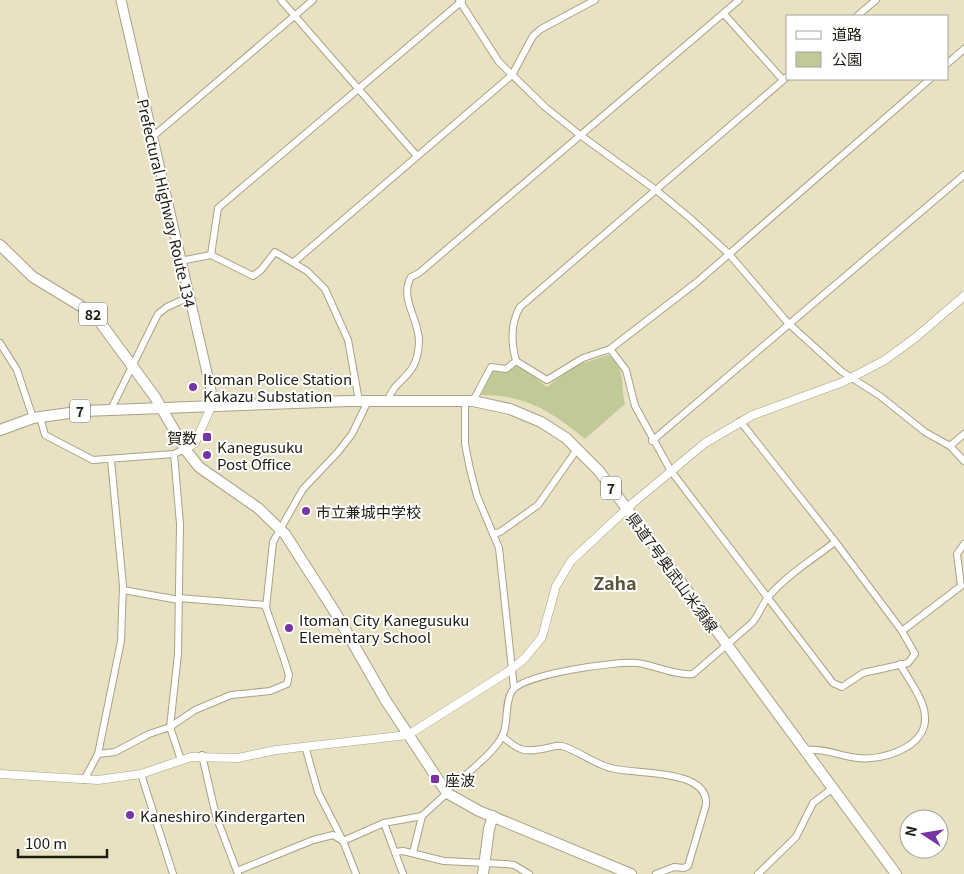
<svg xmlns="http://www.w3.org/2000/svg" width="964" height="874" font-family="Georgia,'Noto Sans JP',serif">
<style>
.green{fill:#c1c997}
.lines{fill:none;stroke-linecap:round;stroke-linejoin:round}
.minor-casing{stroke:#a9a285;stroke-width:8}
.tertiary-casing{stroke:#a9a285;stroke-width:9}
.secondary-casing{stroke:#a9a285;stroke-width:11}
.primary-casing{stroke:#a9a285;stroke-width:12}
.minor{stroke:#fff;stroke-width:6}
.tertiary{stroke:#fff;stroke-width:8}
.secondary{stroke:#fff;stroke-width:9}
.primary{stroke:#fff;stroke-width:10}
.poi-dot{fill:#7833a6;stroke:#fff;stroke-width:2}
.labels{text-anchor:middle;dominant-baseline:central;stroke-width:4;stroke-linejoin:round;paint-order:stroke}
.shield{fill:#fff;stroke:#625f58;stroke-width:1}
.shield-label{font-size:14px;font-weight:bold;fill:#1e1b10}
.street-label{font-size:15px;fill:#1e1b10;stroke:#fff}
.poi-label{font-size:15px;fill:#1e1b10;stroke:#fff;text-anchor:start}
.quarter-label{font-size:18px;font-weight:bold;fill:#5b553b;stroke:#fff}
</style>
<rect width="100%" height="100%" fill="#e8e2c3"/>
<!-- green -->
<path class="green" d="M608,355C627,369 620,384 625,404L585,439C551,411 526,395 481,395L493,370L511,369L516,363L547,387L575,366Z"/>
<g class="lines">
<defs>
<g id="minor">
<polyline points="281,0 417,156"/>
<polyline points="459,0 499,62 545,107 580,135 656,190 691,219 729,254 788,323 841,371 880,396 925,432 950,446 964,461"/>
<polyline points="724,14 783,80"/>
<polyline points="857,16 876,0"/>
<polyline points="948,63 964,49"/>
<polyline points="151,136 157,133 313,0"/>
<polyline points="211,255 218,208 462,1"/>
<polyline points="180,261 211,255 253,276 261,270 275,252 307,271 325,289 348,340 359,401"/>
<polyline points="294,262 512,75 533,36 541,29 595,0"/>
<polyline points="0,343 17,370 33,418"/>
<polyline points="516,361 547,380 583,358 610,349"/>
<path d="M388,400C396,376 418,379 419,341C419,319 399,298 411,277L419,273L739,0"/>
<polyline points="465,401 465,444 470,469 477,496 499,548 514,688"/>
<path d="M473,401L491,367L506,369L516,361C511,342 510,324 520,307L788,76"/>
<polyline points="111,409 158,314 167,307 189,297"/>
<polyline points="40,417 45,435 93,460 174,454 185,449"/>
<polyline points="740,421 834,540 902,631 915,654 908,663 863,673 842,687 833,683 671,471 635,406 626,370 610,349 697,282 930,79"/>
<polyline points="652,441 964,175"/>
<polyline points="950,446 964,434"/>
<polyline points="174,454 180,524 178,654 170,727 181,760"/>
<polyline points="493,534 500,532 538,505 578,448"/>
<polyline points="123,590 179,600"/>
<polyline points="179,598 266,605"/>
<polyline points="902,631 961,586 957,554 964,544"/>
<path d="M502,736C519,751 524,753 547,748C552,747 557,745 562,746C579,751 594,764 611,768C636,775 709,768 706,805L688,866L684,868L674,867L656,874"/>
<polyline points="305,746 318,792 343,841 356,874"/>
<path d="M805,750C824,748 840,756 858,758C882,761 928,747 925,716C924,699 908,679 900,664"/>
<polyline points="98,754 115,752 149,734 170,727 195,710 231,695 270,691 287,684 289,675 284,659 266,608 273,542 303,489 338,452 352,434 368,401"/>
<polyline points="202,755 216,816 238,874"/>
<polyline points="141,774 173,874"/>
<polyline points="84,780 98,754 121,641 123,586 111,460"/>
<path d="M445,791C461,779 498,751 504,732C508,719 505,702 512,691C523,674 616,661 637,663C655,665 675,676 693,674L752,623C759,615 762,604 769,596C787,575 813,559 835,542"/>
<polyline points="384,823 403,874"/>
<polyline points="343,841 384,823 422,816"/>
<polyline points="395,852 403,851 444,861 505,864 514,865 529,874"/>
<polyline points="413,853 422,816 447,793"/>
<polyline points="237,871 313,840 333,835 343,841"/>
<polyline points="758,874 796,837 813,803 833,788"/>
</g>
<g id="tertiary">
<polyline points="185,449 195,443 211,407"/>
<polyline points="0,774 98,780 141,774 191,757 238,758 276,750 408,735 506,673 524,659 542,637 556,586 571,561 633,503 705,443 753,415 843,382 885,360 915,338 964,296"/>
</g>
<polyline id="secondary" points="121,0 211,390 211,407"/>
<g id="primary">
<polyline points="0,245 33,277 94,314 155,397 185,449 199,467 258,508 285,534 335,612 386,701 447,793 479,811 631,874"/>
<polyline points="0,430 33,418 84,411 349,401 473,401 510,409 541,422 566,438 599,471 896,874"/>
<polyline points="483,874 489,829 493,816"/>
</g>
</defs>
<!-- minor casing -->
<use href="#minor" class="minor-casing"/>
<!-- tertiary casing -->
<use href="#tertiary" class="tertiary-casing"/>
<!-- secondary casing -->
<use href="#secondary" class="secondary-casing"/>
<!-- primary casing -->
<use href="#primary" class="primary-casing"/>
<!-- minor -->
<use href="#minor" class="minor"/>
<!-- tertiary -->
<use href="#tertiary" class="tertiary"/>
<!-- secondary -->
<use href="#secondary" class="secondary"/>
<!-- primary -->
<use href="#primary" class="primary"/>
</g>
<!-- markers -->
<g class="poi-dot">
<circle cx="193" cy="387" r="5"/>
<rect x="202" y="432" width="10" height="10" rx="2.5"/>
<circle cx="207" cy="455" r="5"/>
<circle cx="306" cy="511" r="5"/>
<circle cx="289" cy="628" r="5"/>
<rect x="430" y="774" width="10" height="10" rx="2.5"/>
<circle cx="130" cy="815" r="5"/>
</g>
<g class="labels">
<!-- shield labels -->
<g class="shield">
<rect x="79" y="302.5" width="28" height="23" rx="4"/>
<rect x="70" y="399.5" width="20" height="23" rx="4"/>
<rect x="601" y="476.5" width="20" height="23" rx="4"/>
</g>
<g class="shield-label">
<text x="93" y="314">82</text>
<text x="80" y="411">7</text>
<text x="611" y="488">7</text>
</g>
<!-- street labels -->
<g class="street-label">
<text transform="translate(167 203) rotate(77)">Prefectural Highway Route 134</text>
<text transform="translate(673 572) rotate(54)">県道7号奥武山米須線</text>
</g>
<!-- poi labels -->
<g class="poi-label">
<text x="203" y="378">Itoman Police Station<tspan x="203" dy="17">Kakazu Substation</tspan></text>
<text x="197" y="437" text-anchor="end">賀数</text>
<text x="217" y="446">Kanegusuku<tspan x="217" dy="17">Post Office</tspan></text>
<text x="316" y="511">市立兼城中学校</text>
<text x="299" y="619">Itoman City Kanegusuku<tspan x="299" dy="17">Elementary School</tspan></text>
<text x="445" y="779">座波</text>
<text x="140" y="815">Kaneshiro Kindergarten</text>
</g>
<!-- quarter labels -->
<g class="quarter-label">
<text x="615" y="582">Zaha</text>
</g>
</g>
<!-- legend -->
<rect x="786" y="15" width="162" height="65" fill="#ffffff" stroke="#a5a49f"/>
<rect x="796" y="31" width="25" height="8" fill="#ffffff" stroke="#a5a49f"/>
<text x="832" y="40" font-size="15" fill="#1e1b10">道路</text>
<rect x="796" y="52" width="25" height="15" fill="#c1c997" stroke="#a5a49f"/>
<text x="832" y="65" font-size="15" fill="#1e1b10">公園</text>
<!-- north arrow -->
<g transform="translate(924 834) rotate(282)"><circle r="24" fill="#ffffff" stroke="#a5a49f"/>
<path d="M0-4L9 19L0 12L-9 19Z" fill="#7833a6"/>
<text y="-8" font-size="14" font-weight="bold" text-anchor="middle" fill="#1e1b10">N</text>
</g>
<!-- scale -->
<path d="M18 849v8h89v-8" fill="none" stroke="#1e1b10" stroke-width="2.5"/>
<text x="25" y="849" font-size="15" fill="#1e1b10" stroke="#ffffff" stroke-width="4" paint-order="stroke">100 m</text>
</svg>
